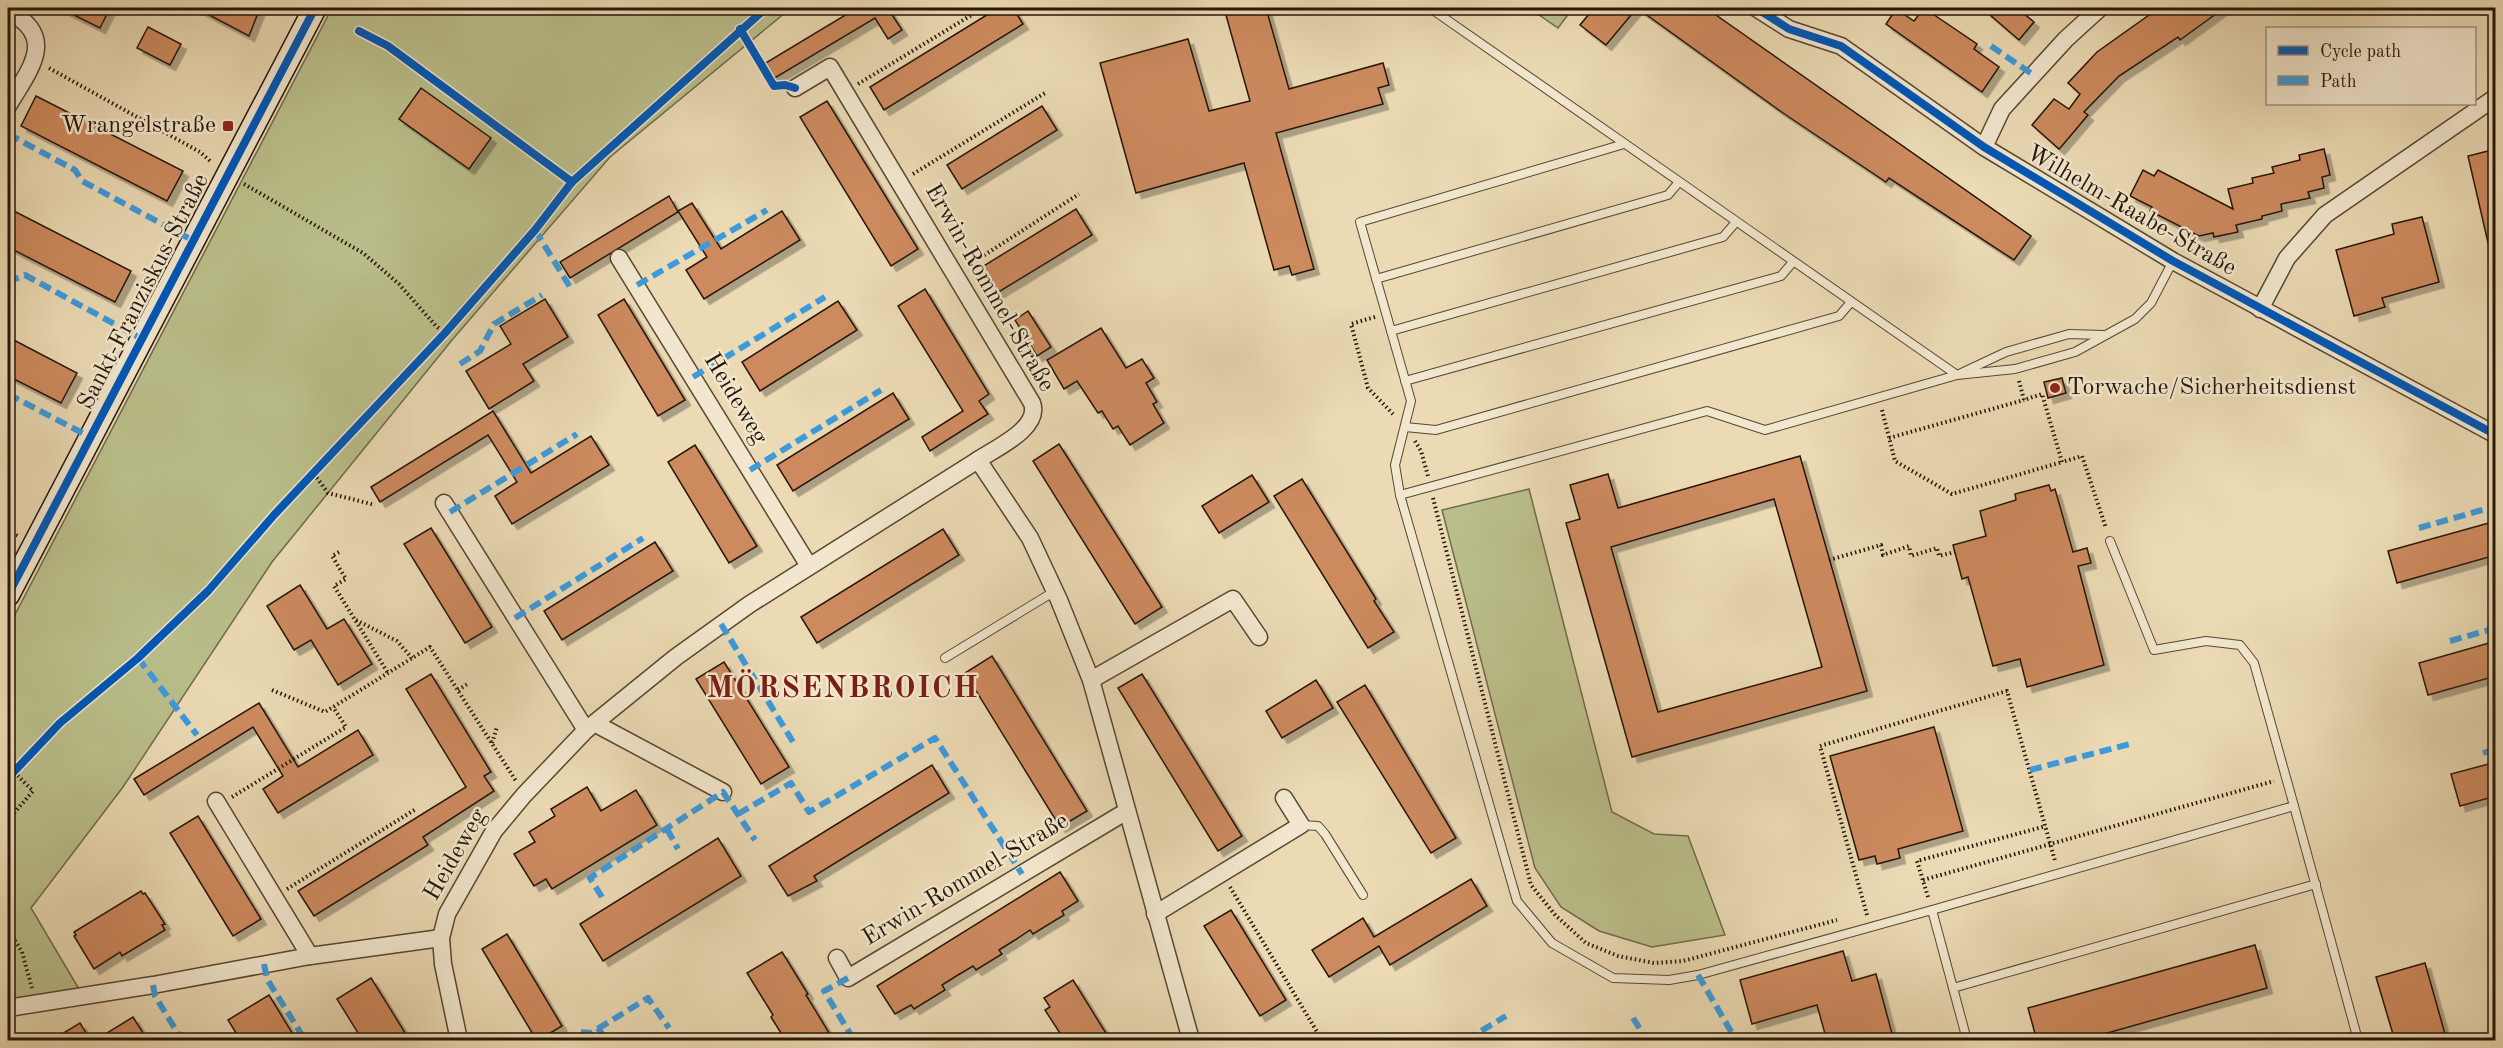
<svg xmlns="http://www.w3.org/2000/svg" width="2503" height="1048" font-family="'Old Standard TT',serif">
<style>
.green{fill:#babf8b;stroke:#706a4a;stroke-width:1.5}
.building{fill:#cd8a5e;stroke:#261608;stroke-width:1.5;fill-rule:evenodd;filter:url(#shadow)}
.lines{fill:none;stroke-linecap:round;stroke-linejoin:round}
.lane-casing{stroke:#574733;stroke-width:10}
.street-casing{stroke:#574733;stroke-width:19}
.secondary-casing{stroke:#261608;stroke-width:25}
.path{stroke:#261608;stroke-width:4;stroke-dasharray:1.5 3;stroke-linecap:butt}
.lane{stroke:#f2e7ce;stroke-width:8}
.street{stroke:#f2e7ce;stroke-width:16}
.secondary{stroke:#f2e7ce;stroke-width:22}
.quiet{stroke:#3c9add;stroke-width:6;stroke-dasharray:12 6;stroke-linecap:butt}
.cycleway-casing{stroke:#f2e7ce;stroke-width:11}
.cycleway{stroke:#0057b8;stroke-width:8}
.poi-dot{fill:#8f2418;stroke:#f2e7ce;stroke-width:2}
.labels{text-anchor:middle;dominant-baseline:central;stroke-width:5;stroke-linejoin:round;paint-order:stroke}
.poi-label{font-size:24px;fill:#261608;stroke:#f2e7ce;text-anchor:end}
.street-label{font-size:24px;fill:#261608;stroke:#f2e7ce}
.district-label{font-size:30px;font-weight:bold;letter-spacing:1.5px;fill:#7a1f14;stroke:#f2e7ce}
</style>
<defs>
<filter id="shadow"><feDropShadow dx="5.5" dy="5.5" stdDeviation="0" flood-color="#0004"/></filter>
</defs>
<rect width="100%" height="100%" fill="#ebdab4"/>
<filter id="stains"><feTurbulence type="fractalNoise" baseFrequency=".00333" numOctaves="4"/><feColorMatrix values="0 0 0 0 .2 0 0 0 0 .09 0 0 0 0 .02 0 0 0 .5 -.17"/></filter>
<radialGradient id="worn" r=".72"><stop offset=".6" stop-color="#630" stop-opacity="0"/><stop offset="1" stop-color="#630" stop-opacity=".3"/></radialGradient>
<!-- green -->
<g class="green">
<polygon points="332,8 791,8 610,157 452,340 272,562 123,787 31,908 79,989 8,1000 8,628"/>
<polygon points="1529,8 1573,8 1558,28"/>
<polygon points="1529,489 1612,812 1654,834 1688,836 1725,935 1652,947 1599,931 1561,907 1535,868 1442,510"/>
</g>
<!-- building -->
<g class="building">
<polygon points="60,8 110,8 100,28"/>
<polygon points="196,8 260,8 249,36"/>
<polygon points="857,8 893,8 889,10 902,30 888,39 875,18 773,79 764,64"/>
<polygon points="998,8 1013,8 1023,24 884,110 870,87"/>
<polygon points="1224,8 1266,8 1289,89 1383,63 1389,85 1378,88 1383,104 1276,133 1314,269 1292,275 1289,266 1274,270 1244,163 1136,193 1100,63 1188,39 1209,111 1250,101"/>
<polygon points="1594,8 1706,8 2031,236 2014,260 1889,178 1886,182 1783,113 1637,8 1606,45 1580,25"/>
<polygon points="1924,8 1977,44 1974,49 1999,67 1982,92 1886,24 1896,9 1914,21"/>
<polygon points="1982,8 2017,8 2034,22 2019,40"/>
<polygon points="2159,8 2224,8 2180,40 2178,37 2119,76 2084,112 2088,115 2061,147 2059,149 2032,125 2054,99 2069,109 2080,94 2068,83 2097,52"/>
<polygon points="148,27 181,44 170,65 137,48"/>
<polygon points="421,88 491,138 469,169 399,119"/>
<polygon points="36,96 183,171 167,201 21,126"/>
<polygon points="827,101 918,249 891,266 800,117"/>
<polygon points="1042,106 1057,130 962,189 947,165"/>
<polygon points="2324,149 2330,175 2322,177 2324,188 2308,192 2310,198 2281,204 2282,211 2262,216 2262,219 2236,225 2238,232 2214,237 2213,233 2199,236 2150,211 2152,207 2130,196 2143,170 2154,176 2158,170 2233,209 2228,189 2253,183 2252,178 2274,173 2272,167 2300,160 2299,155"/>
<polygon points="2496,149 2496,246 2489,247 2468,156"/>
<polygon points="669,196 678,212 570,278 560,262"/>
<polygon points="692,203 721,249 782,211 800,240 704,299 686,270 707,257 678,211"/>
<polygon points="8,208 131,271 115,302 8,247"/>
<polygon points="1076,209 1092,235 997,293 982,267"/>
<polygon points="2422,217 2439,282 2382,298 2385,307 2354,316 2336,250 2394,234 2392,224"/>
<polygon points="925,289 989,394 979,401 988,414 930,451 922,437 963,411 898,306"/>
<polygon points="545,299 568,337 523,364 534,381 489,409 466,371 511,344 500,326"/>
<polygon points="624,299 685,400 658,416 598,315"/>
<polygon points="838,301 857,330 760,391 742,362"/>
<polygon points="1028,311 1051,347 1037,356 1015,320"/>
<polygon points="1101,328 1126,368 1142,359 1154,378 1146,383 1157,402 1153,404 1164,423 1130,445 1118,426 1113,429 1102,411 1098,413 1077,381 1064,389 1047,360"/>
<polygon points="8,337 77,373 61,403 8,376"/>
<polygon points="2062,378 2066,393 2048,398 2044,382"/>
<polygon points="893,393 909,419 793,491 777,465"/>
<polygon points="493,411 531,473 591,436 609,465 512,524 495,496 517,482 488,435 380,502 371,487"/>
<polygon points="1059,444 1162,607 1135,624 1033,461"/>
<polygon points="695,445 757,546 729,563 668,462"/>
<path d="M1800,456L1867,691L1632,757L1566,523L1580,519L1570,485L1608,474L1618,508ZM1774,499L1822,667L1658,712L1611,547Z"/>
<polygon points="1252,475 1269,502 1219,533 1202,506"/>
<polygon points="1302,479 1376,599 1374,601 1394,632 1368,648 1274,496"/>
<polygon points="2049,485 2051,491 2055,489 2073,552 2087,548 2091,563 2078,566 2104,665 2027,687 2020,659 1993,666 1968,577 1962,579 1953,545 1986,536 1980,511 2016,500 2015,494"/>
<polygon points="2496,521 2496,555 2397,583 2388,551"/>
<polygon points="431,528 492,627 465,643 404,544"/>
<polygon points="943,529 959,555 817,643 801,617"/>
<polygon points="655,542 673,571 562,640 544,611"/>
<polygon points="300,585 327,629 344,619 372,664 338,685 311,640 294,650 267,606"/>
<polygon points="2496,641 2496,676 2428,695 2419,663"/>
<polygon points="992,656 1087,811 1060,827 965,673"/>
<polygon points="724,662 789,767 761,784 696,679"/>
<polygon points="431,674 491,772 484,776 494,791 423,837 428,845 314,916 298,891 466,787 406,689"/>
<polygon points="1142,674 1242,836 1218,851 1118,688"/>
<polygon points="1316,680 1333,708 1282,738 1266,711"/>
<polygon points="1365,685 1456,838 1431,853 1337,702"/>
<polygon points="259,703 298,767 358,730 373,755 278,813 263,789 283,776 253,727 144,795 134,779"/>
<polygon points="1934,727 1963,831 1898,849 1900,858 1877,864 1875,856 1859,860 1830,756"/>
<polygon points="2496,762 2496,796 2460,806 2451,774"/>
<polygon points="932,765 949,793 814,876 817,881 788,896 769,866"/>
<polygon points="587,787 601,811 636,790 657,825 552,889 546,879 534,886 514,854 535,842 529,832 555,816 551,809"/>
<polygon points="198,816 261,919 233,936 170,833"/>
<polygon points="718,838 741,876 603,961 580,924"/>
<polygon points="1060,872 1078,901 1062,911 1064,915 1033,934 1030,930 1015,940 999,950 1002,954 976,970 973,966 958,975 942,985 945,990 914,1009 911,1005 895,1014 877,986"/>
<polygon points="1471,879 1487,906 1390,965 1379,946 1329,977 1312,950 1363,918 1374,937"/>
<polygon points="141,891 143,894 145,893 165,924 162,925 165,930 122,956 120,952 94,969 74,936 76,935 74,932"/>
<polygon points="1231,910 1286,1000 1260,1016 1204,926"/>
<polygon points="507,934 562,1026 537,1041 482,949"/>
<polygon points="2255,945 2267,988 2079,1041 2037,1041 2028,1008"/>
<polygon points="1843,951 1852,981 1876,974 1894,1041 1827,1041 1817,1005 1752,1024 1740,980"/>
<polygon points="782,952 808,994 806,995 834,1041 786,1041 771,1017 773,1015 747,973"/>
<polygon points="2425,963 2447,1041 2395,1041 2376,977"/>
<polygon points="371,978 399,1023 410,1041 363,1041 337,999"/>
<polygon points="1073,980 1099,1022 1111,1041 1065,1041 1045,1010 1050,1007 1044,998"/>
<polygon points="269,995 297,1041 241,1041 228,1020"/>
<polygon points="133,1017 148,1041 94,1041"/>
<polygon points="80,1023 91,1041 50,1041"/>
</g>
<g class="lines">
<defs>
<g id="lane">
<polyline points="1430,8 1957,375 2006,352 2069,334 2103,335"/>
<polyline points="1376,279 1668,195 1679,182"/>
<polyline points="1391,331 1723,237 1736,222"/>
<polyline points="1405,381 1781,276 1793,262"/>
<polyline points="1405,427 1436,430 1839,316 1851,302"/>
<polyline points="1400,495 1395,465 1411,401 1360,222 1624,144"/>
<polyline points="2110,541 2154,650 2206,641 2240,645 2254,663 2294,806"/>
<polyline points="945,658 1055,591"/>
<polyline points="1301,825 1318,826 1325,834 1363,895"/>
<polyline points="1932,910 2294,806 2358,1040"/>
<polyline points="1953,988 2316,884"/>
<polyline points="1967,1040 1932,910 1698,975 1669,980 1613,978 1552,943 1517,901 1400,495 1707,411 1765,430 1957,375 2015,369 2075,352 2135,319 2151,303 2173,261"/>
</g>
<g id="street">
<polyline points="1756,8 1789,29 1841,46 1984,147 2173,261 2496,435"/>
<path d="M8,11C59,37 29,70 8,106"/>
<path d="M795,88L830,67L1032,403C1041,428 996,448 978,460L1030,538L1059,600L1091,680L1191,1040"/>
<polyline points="1984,147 2002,109 2066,39 2100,8"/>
<polyline points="619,258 809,566"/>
<polyline points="2260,309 2287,258 2325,215 2496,97"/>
<polyline points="444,503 586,730"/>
<polyline points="1091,680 1233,599 1259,637"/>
<polyline points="596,724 723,792"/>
<polyline points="216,801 310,956"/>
<polyline points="1155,914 1301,825 1284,798"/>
<polyline points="837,958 848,978 1127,811"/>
<polyline points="8,1008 153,985 310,956 441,938"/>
<polyline points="459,1040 443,964 441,938 447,914 494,831 524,795 586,730 676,657 750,604 978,460"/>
</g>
<polyline id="secondary" points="8,595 315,8"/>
</defs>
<!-- lane casing -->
<use href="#lane" class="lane-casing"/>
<!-- street casing -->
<use href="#street" class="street-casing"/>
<!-- secondary casing -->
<use href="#secondary" class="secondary-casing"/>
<!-- path -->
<g class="path">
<polyline points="49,68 200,152 211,162"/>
<polyline points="858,84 983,8"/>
<polyline points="913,174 1045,93"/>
<polyline points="244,184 363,253 399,284 436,326 445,333"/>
<polyline points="969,265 1079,194"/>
<polyline points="1375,317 1351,324 1368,388 1393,414"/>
<polyline points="2019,381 2024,400 2042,394 2062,462 2082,456 2106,528"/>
<polyline points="1882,410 1895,461 1952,494 2062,462"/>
<polyline points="1889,438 2024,400"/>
<polyline points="1415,441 1421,451 1428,476"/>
<polyline points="314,474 328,493 375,505"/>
<polyline points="1433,498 1531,885 1556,916 1586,943 1618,956 1654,963 1683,961 1837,920"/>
<polyline points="8,531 18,536"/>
<polyline points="339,552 332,556 346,579 334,586 388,673"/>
<polyline points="1829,560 1881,545 1883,555 1909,546 1911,556 1937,548 1939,556 1955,552"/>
<polyline points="356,620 397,641 412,658"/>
<polyline points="272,690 325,712 430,647 516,781"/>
<polyline points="458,690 469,683"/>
<polyline points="492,743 497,727"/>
<polyline points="8,766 33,791 8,820"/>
<polyline points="232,797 346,727 333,707"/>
<polyline points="1923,880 2274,781"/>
<polyline points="1230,887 1322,1040"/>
<polyline points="287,889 416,809"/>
<polyline points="1928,897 1917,861 2046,826"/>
<polyline points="1867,915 1820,746 2007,691 2055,861"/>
<polyline points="8,929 22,952 32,988"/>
</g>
<!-- lane -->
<use href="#lane" class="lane"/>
<!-- street -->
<use href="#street" class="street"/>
<!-- secondary -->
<use href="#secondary" class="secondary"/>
<!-- quiet -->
<g class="quiet">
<polyline points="1991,46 2032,74"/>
<polyline points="8,134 75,170 82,181 194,241"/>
<polyline points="535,230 570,287"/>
<polyline points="8,275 15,279 25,275 142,339"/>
<polyline points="637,285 767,210"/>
<polyline points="460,364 480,351 494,324 542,295"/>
<polyline points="693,377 825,297"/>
<polyline points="8,394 90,437"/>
<polyline points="750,470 881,390"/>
<polyline points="450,512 577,434"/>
<polyline points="2419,528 2496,506"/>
<polyline points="515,618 643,538"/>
<polyline points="721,624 793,742"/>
<polyline points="2450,641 2496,628"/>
<polyline points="138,658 197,735"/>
<polyline points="2483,753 2496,749"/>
<polyline points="2030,770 2130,744"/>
<polyline points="738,814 791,783 809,812 935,738 1022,874"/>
<polyline points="667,829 678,849"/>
<polyline points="602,897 590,878 723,792 755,840"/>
<polyline points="264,964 267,979 305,1040"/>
<polyline points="1698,975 1736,1040"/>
<polyline points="848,978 824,991 854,1040"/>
<polyline points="153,985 155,996 182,1040"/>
<polyline points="1633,1018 1647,1040"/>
<polyline points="598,1028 606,1040"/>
<polyline points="565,1040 579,1032 591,1033 648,998 669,1028"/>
<polyline points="1466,1040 1506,1016"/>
</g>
<defs>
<g id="cycleway">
<polyline points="1756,8 1789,29 1841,46 1984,147 2173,261 2496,435"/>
<polyline points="740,29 774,86 785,85 795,88"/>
<polyline points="359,31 388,46 572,182"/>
<polyline points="8,595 315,8"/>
<polyline points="8,778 60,723 138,658 208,591 274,515 445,333 535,230 572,182 766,8"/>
</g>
</defs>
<!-- cycleway casing -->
<use href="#cycleway" class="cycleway-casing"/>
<!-- cycleway -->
<use href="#cycleway" class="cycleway"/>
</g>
<!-- markers -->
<g class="poi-dot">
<rect x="222" y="120" width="12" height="12" rx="3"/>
<circle cx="2055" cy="388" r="6"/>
</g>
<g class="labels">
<!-- poi labels -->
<g class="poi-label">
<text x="216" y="126">Wrangelstraße</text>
<text x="2067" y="388" text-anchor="start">Torwache/Sicherheitsdienst</text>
</g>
<!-- street labels -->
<g class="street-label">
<text transform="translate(2131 211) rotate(30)">Wilhelm-Raabe-Straße</text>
<text transform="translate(989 288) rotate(60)">Erwin-Rommel-Straße</text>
<text transform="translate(144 292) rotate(-63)">Sankt-Franziskus-Straße</text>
<text transform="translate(735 399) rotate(59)">Heideweg</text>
<text transform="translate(456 855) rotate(-60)">Heideweg</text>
<text transform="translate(966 880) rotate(-31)">Erwin-Rommel-Straße</text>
</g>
<!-- district labels -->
<g class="district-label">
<text x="843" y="689">MÖRSENBROICH</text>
</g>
</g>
<!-- margin -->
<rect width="2503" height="1048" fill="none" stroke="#ebdab4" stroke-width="30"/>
<rect x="9" y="9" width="2485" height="1030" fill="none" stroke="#261608" stroke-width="3"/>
<rect x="15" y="15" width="2473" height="1018" fill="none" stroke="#261608" stroke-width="1.5"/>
<!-- legend -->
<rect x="2266" y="27" width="210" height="78" fill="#f2e7ce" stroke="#a0937f" stroke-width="1.5"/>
<rect x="2278" y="46" width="30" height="9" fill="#0057b8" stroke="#a0937f" stroke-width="1.5"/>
<text x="2320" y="57" font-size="18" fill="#261608">Cycle path</text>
<rect x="2278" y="76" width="30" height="9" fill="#3c9add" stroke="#a0937f" stroke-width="1.5"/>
<text x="2320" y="87" font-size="18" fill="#261608">Path</text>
<rect width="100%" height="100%" filter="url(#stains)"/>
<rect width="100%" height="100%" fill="url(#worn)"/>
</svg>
